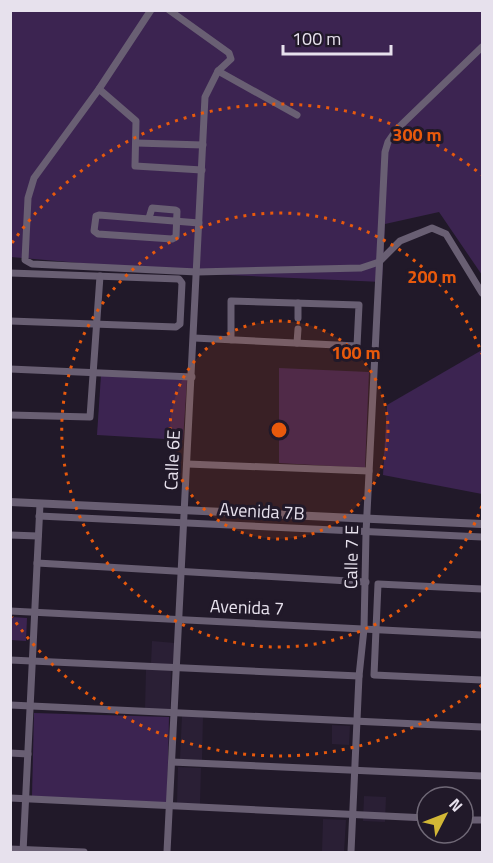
<svg xmlns="http://www.w3.org/2000/svg" width="493" height="863" font-family="'Titillium Web',sans-serif">
<style>
.built{fill:#2a1f35}
.green{fill:#3c2451}
.lines{fill:none;stroke-linecap:round;stroke-linejoin:round}
.minor{stroke:#695f73;stroke-width:7}
.tertiary{stroke:#695f73;stroke-width:8}
.ring{fill:none;stroke:#e8590c;stroke-width:3;stroke-dasharray:3 6}
.labels{text-anchor:middle;dominant-baseline:central;stroke-width:6;stroke-linejoin:round;paint-order:stroke}
.street-label{font-size:18px;fill:#e7e1ed;stroke:#211929}
.centre{fill:#e8590c;stroke:#211929;stroke-width:3}
.ring-label{font-size:18px;text-anchor:middle;font-weight:bold;fill:#e8590c;stroke:#211929;stroke-width:6;stroke-linejoin:round;paint-order:stroke}
</style>
<rect width="100%" height="100%" fill="#211929"/>
<!-- built -->
<g class="built">
<polygon points="152,641 175,643 174,665 151,664"/>
<polygon points="146,668 171,669 170,711 145,710"/>
<polygon points="182,715 203,716 202,760 180,759"/>
<polygon points="332,725 350,726 349,745 332,744"/>
<polygon points="178,767 201,768 200,804 177,803"/>
<polygon points="364,796 386,797 385,822 363,821"/>
<polygon points="323,819 346,820 344,852 322,852"/>
</g>
<!-- green -->
<g class="green">
<polygon points="10,11 482,11 482,275 439,212 385,224 382,282 206,274 11,257"/>
<polygon points="482,350 482,494 383,475 387,405"/>
<polygon points="279,368 369,372 365,468 279,463"/>
<polygon points="101,375 187,380 183,440 97,435"/>
<polygon points="11,617 27,618 26,641 11,640"/>
<polygon points="34,713 169,717 167,805 32,796"/>
</g>
<g class="lines">
<!-- minor -->
<g class="minor">
<polyline points="218,71 297,115"/>
<polyline points="99,89 151,10"/>
<polyline points="136,143 203,145"/>
<polyline points="202,170 135,166 136,121 99,89 34,178 28,198 25,260 32,264 197,272 361,268 379,262 400,241 432,228 446,234 482,293"/>
<polyline points="149,218 152,208 175,210 177,211 176,237 172,239 98,234 94,231 96,216 99,215 199,223"/>
<polyline points="10,273 179,279 182,283 180,324 176,327 10,321"/>
<polyline points="298,303 298,318"/>
<polyline points="194,338 357,346 359,305 231,301 231,340"/>
<polyline points="297,343 298,329"/>
<polyline points="10,369 192,377"/>
<polyline points="10,415 90,417 100,276"/>
<polyline points="187,464 369,471"/>
<polyline points="39,516 482,537"/>
<polyline points="10,535 38,536"/>
<polyline points="37,563 366,582"/>
<polyline points="482,589 378,584 374,675 482,680"/>
<polyline points="10,611 482,635"/>
<polyline points="10,660 359,676"/>
<polyline points="10,705 482,727"/>
<polyline points="10,753 28,754"/>
<polyline points="172,762 482,776"/>
<polyline points="10,798 427,818"/>
<polyline points="463,820 482,820"/>
<polyline points="10,849 84,852"/>
<polyline points="23,852 40,504"/>
<polyline points="167,852 205,97 218,71 231,59 229,53 169,10"/>
<polyline points="351,852 359,676 364,629 366,533 385,152 388,142 397,129 482,47"/>
</g>
<!-- tertiary -->
<polyline class="tertiary" points="10,502 482,524"/>
</g>
<!-- distance rings -->
<circle cx="279" cy="430" r="109" fill="#e8590c" fill-opacity=".12"/>
<g class="ring">
<circle cx="279" cy="430" r="109"/>
<path d="M482 506A217 217 0 1 1 482 354"/>
<path d="M482 685A326 326 0 0 1 12 617M12 243A326 326 0 0 1 482 175"/>
</g>
<g class="labels">
<!-- street labels -->
<g class="street-label">
<text transform="translate(172 460) rotate(-87)">Calle 6E</text>
<text transform="translate(262 511) rotate(3)">Avenida 7B</text>
<text transform="translate(351 557) rotate(-89)">Calle 7 E</text>
<text transform="translate(247 607) rotate(2)">Avenida 7</text>
</g>
</g>
<circle cx="279" cy="430" r="9" class="centre"/>
<g class="ring-label">
<text x="417" y="141">300 m</text>
<text x="432" y="283">200 m</text>
<text x="356" y="359">100 m</text>
</g>
<!-- border -->
<rect width="493" height="863" fill="none" stroke="#e7e1ed" stroke-width="24"/>
<!-- north arrow -->
<g transform="translate(445 815) rotate(48)"><circle r="28" fill="#211929" stroke="#706977" stroke-width="1.5"/>
<path d="M0-4.5L10 22L0 15L-10 22Z" fill="#d2b736"/>
<text y="-9" font-size="16" font-weight="bold" text-anchor="middle" fill="#e7e1ed">N</text>
</g>
<!-- scale -->
<path d="M283 45v9h108v-9" fill="none" stroke="#e7e1ed" stroke-width="3"/>
<text x="292" y="45" font-size="18" fill="#e7e1ed" stroke="#211929" stroke-width="4.5" paint-order="stroke">100 m</text>
</svg>
